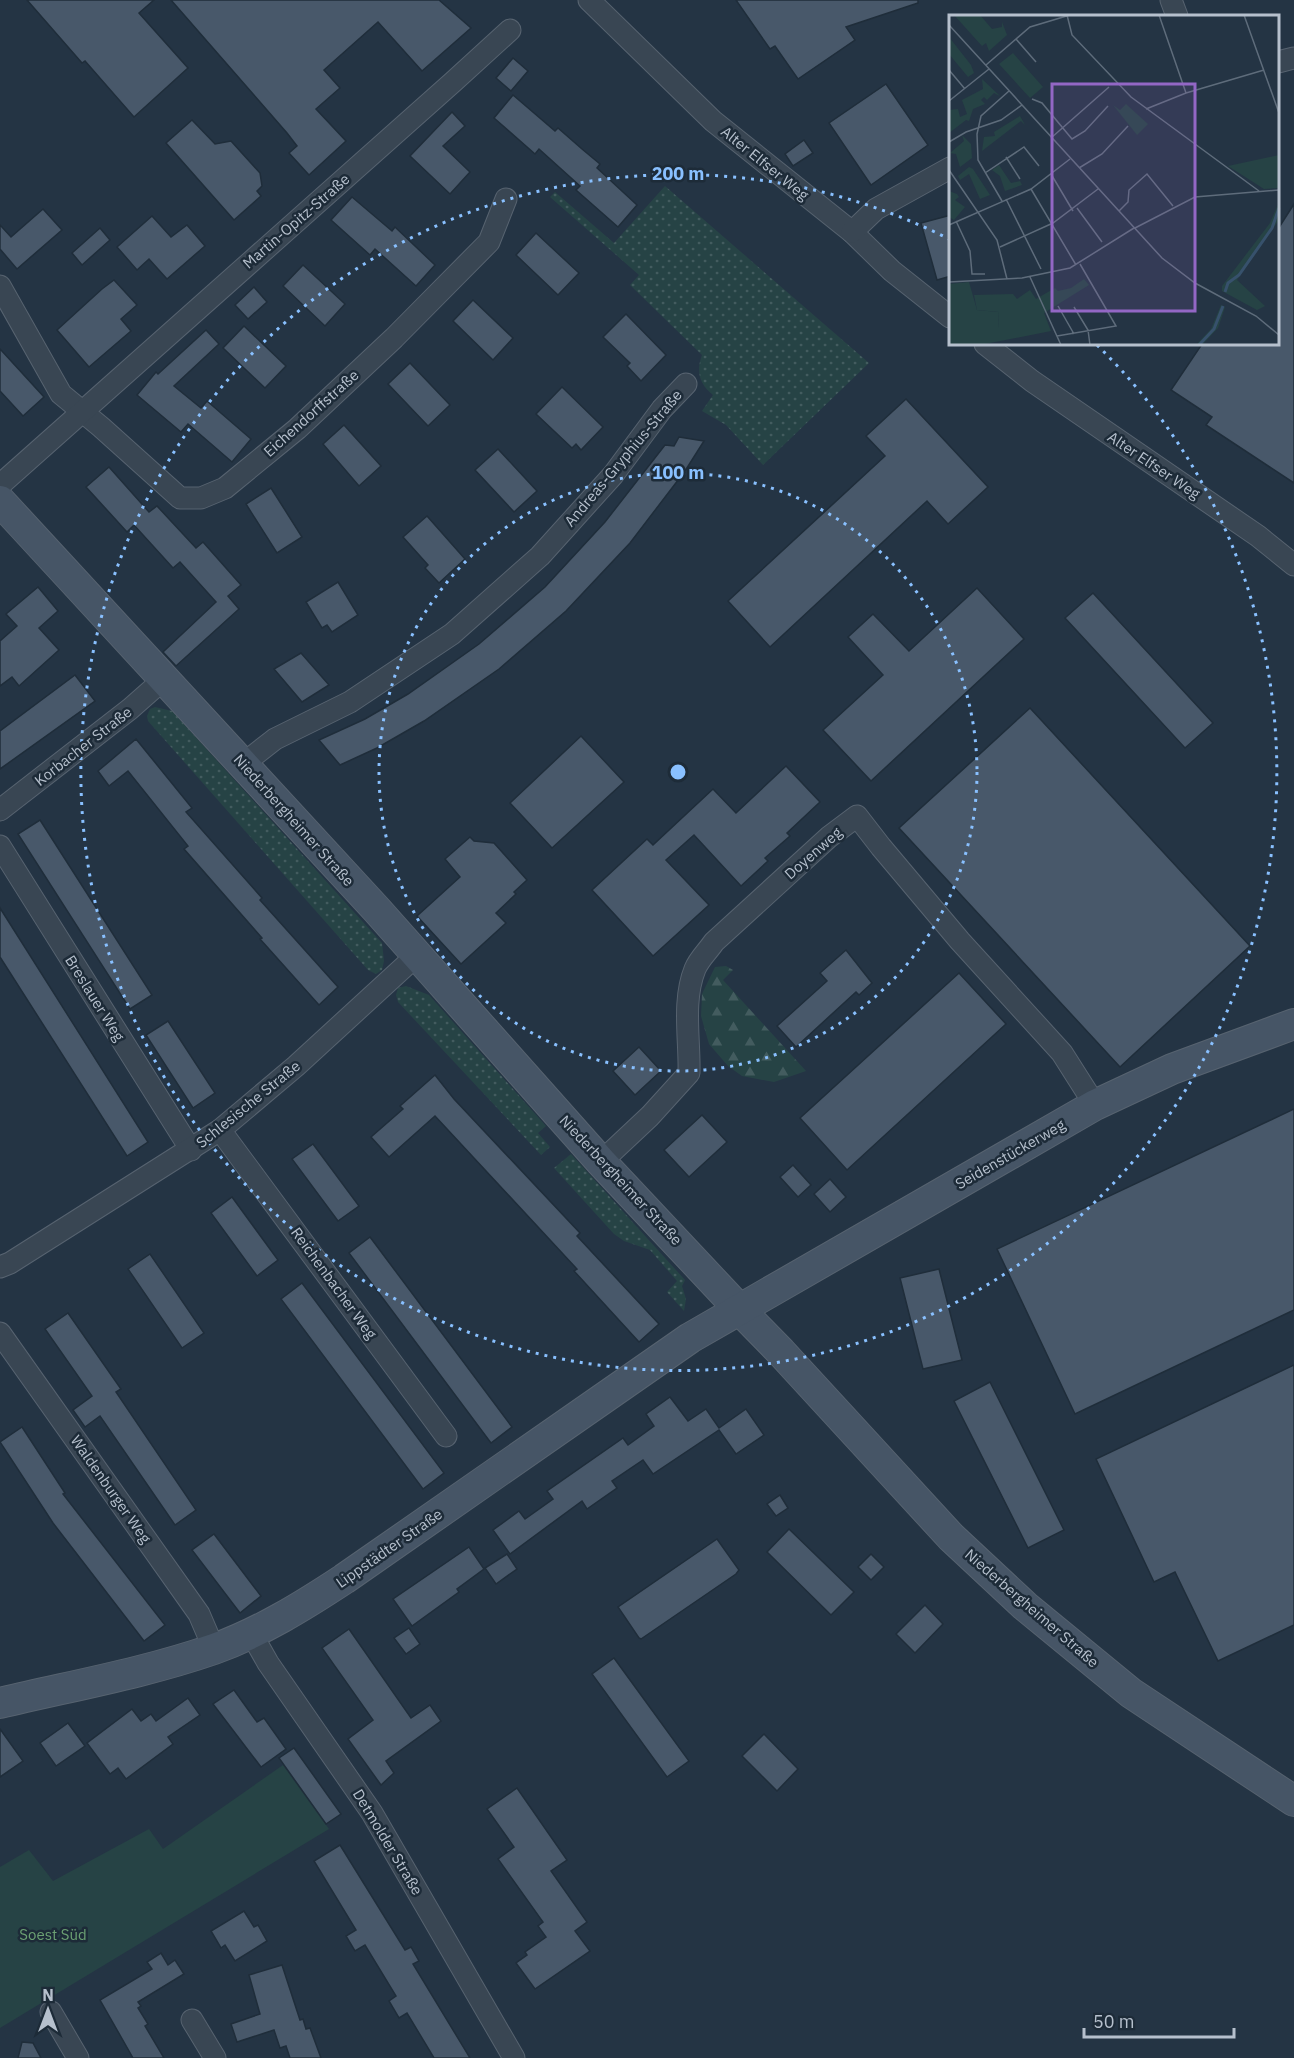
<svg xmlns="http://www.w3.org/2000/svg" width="1294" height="2058" font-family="'IBM Plex Sans',sans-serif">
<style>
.grass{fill:url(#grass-dots)}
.forest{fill:url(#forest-firs)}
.garden{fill:#264345}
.building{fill:#48586a;stroke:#1f2d3a;stroke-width:1.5}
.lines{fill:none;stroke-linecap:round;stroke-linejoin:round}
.street-casing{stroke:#576370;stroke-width:23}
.secondary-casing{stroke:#576370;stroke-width:32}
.street{stroke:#394653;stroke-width:21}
.secondary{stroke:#465566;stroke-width:30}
.ring{fill:none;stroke:#89c0ff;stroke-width:3;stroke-dasharray:3 6}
.labels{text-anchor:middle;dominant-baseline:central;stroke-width:5;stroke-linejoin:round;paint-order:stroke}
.street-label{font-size:15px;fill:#b6c0cd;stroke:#1d2b38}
.park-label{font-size:15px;fill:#6ba073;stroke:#1d2b38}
.inset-river{fill:none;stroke:#37516c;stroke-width:3}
.inset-road{fill:none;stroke:#5e6c7b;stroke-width:1.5}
.view{fill:#9367c5;fill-opacity:0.15;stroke:#9367c5;stroke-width:3}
.inset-edge{fill:none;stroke:#b6c0cd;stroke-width:3}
.centre{fill:#89c0ff;stroke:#1d2b38;stroke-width:3}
.ring-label{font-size:18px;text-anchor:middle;font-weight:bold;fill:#89c0ff;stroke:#1d2b38;stroke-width:5;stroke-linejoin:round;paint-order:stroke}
</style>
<defs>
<pattern id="grass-dots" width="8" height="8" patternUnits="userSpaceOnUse" patternTransform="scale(1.5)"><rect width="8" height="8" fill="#264345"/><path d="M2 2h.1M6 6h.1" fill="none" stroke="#435c5f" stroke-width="1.8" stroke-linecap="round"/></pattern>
<pattern id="forest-firs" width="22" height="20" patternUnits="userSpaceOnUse" patternTransform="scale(1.5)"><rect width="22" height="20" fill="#264345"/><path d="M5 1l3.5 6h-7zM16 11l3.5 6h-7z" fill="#435c5f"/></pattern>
</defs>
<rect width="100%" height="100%" fill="#243444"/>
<!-- grass -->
<g class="grass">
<path d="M665,186L869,363L763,465L726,425L702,411L713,395C699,384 696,371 702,355L630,285L639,275L550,197L555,192L614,243Z"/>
<polygon points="155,707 172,711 382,943 384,961 382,970 376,974 368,970 148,721 147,716 150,709"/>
<polygon points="406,986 429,995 546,1126 538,1133 550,1147 541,1155 398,1002 396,995 398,988"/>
<polygon points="571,1154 685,1280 682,1286 686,1299 684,1311 667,1292 677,1281 650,1250 624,1241 614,1234 554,1168"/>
</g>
<!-- forest -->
<polygon class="forest" points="726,966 733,970 723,980 806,1071 774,1082 742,1076 728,1066 709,1044 701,1016 702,994 715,967"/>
<!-- garden -->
<polygon class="garden" points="283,1765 329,1829 0,2028 0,1867 29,1850 53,1881 149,1829 163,1849"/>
<!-- building -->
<g class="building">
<polygon points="27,0 154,0 139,13 188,68 134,117 85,61 82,63"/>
<polygon points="171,0 439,0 471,28 422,71 378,22 324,70 340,88 316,109 346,141 309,175 289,153 297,146 287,133"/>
<polygon points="736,0 918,0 918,3 846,27 855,40 798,79 775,46 770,49"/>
<polygon points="513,58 528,71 511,91 496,78"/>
<polygon points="886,84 928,145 871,185 829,123"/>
<polygon points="513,95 555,131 558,128 582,149 600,164 597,168 637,205 618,227 576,190 580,186 539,149 535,154 494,118"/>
<polygon points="452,112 465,126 443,146 470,172 450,194 410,156"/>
<polygon points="192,120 215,144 231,141 260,173 262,186 257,191 261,196 234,220 166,143"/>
<polygon points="804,140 813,153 793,166 785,154"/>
<polygon points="352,197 392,231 395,227 435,265 416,286 375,249 370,255 331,220"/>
<polygon points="1294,204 1294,483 1206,425 1212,417 1171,390 1202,344 1278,344 1278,229"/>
<polygon points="43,209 62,230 17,269 0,249 0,225 11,237"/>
<polygon points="951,215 951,276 937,280 921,223"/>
<polygon points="152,216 171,237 187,225 205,246 167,279 149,259 137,270 117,247"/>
<polygon points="100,228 110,240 82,265 72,253"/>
<polygon points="536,233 579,273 558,295 516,255"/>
<polygon points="303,265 345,304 325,326 283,286"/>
<polygon points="114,280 137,305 121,319 131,331 89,367 57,330 102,289"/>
<polygon points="254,287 267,302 248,319 235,305"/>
<polygon points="473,300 513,338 493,360 453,321"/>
<polygon points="626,314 666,355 641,381 627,366 630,363 603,337"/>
<polygon points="244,326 286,366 265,388 223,348"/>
<polygon points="206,330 219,344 174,386 201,408 207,401 251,439 232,462 188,424 181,432 137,395 156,372 158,374"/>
<polygon points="0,349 44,397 23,416 0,391"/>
<polygon points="410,363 450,405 428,426 388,384"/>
<polygon points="562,387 603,427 581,450 576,444 572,448 536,414"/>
<polygon points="906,399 988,487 948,524 927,501 770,647 728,601 885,456 866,436"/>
<polygon points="344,425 381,466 359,486 323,444"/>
<polygon points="679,437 704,441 685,471 630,543 566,611 499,669 424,721 377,748 340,765 319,740 365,719 408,694 479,644 545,587 605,522 665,445 674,446"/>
<polygon points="498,449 537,491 514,512 475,470"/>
<polygon points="109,467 149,512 157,506 196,548 203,542 241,585 228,596 239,609 176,666 163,652 216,602 180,562 173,568 134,525 127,532 86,487"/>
<polygon points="271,488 302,537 277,553 246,504"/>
<polygon points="427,516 465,559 439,583 425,568 428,565 403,537"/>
<polygon points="338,582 358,615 332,632 327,625 322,628 306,602"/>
<polygon points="38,587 58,611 39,628 59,650 19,686 12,677 0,686 0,641 17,626 6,614"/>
<polygon points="977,588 1024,639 871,781 823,730 883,675 848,637 873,614 909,651"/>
<polygon points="1093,593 1213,723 1185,748 1065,618"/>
<polygon points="301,653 329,685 302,702 274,669"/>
<polygon points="75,675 95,701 0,769 0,731"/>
<polygon points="1030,708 1250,946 1120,1067 899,828"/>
<polygon points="581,736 624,782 552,848 510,803"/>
<polygon points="136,739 192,808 186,812 262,898 260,900 338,987 319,1005 260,939 262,938 184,849 188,846 128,771 109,786 98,771"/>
<polygon points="786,766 820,802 787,833 790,836 765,858 768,861 741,886 694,835 666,860 709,905 653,956 592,890 647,839 653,845 713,789 736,813"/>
<polygon points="40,820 152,995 130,1009 18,834"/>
<polygon points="470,837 474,841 494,843 527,880 514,892 516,894 496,913 506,923 461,964 417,916 460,877 445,859"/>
<polygon points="0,908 148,1142 127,1156 0,957"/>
<polygon points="846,950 872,983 859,995 856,992 796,1047 777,1026 827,981 820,973"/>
<polygon points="959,973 1006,1024 847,1170 800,1118"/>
<polygon points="168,1021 215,1093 193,1108 146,1035"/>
<polygon points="639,1047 661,1071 635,1095 613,1071"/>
<polygon points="435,1075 454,1099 580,1233 577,1236 659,1324 639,1342 574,1271 577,1269 435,1116 389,1157 371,1137 403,1109 400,1106"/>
<polygon points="1294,1109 1294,1310 1075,1414 997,1249"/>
<polygon points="702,1115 727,1142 689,1177 664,1150"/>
<polygon points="313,1144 359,1206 338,1221 292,1159"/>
<polygon points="793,1165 811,1185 798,1197 780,1177"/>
<polygon points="830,1179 846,1197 830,1212 814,1194"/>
<polygon points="232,1197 278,1260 257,1276 211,1213"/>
<polygon points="370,1237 512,1427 491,1443 349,1253"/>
<polygon points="150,1254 204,1333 182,1348 128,1269"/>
<polygon points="939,1269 962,1360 923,1369 900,1278"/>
<polygon points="302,1283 444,1473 423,1489 281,1299"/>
<polygon points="68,1313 121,1389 116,1392 196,1510 175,1525 100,1416 85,1427 73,1410 92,1396 45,1329"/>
<polygon points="1294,1365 1294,1625 1218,1661 1175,1572 1154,1582 1096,1459"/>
<polygon points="990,1382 1064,1530 1028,1548 954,1401"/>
<polygon points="670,1397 688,1421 706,1409 719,1428 746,1409 764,1435 736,1454 719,1430 653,1474 643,1460 612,1481 617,1488 587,1509 582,1501 510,1554 493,1530 519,1511 525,1519 553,1499 547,1491 623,1438 628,1445 654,1426 646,1414"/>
<polygon points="22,1427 65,1493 63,1494 165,1625 144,1641 53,1523 0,1442"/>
<polygon points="780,1495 788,1508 776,1516 767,1504"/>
<polygon points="789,1529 854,1592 831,1615 767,1552"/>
<polygon points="214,1534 261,1596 240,1613 192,1550"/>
<polygon points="717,1539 739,1570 736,1574 641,1639 639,1638 618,1607"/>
<polygon points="469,1547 484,1569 457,1589 459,1592 412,1626 393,1599"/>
<polygon points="507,1554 517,1569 496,1584 485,1568"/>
<polygon points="871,1554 884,1567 871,1580 858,1567"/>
<polygon points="925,1605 943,1624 915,1653 896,1634"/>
<polygon points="409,1628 420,1644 406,1654 394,1638"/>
<polygon points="349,1629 411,1718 430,1705 441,1721 386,1761 394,1773 381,1785 348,1739 373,1720 322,1648"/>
<polygon points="614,1658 689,1761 667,1777 592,1674"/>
<polygon points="234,1690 257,1722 264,1718 286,1749 261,1767 213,1704"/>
<polygon points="188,1698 200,1715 168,1737 173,1744 126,1779 118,1768 110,1774 87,1743 132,1709 141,1721 151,1714 156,1721"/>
<polygon points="68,1723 85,1746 56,1766 40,1743"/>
<polygon points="0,1729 23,1761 0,1777"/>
<polygon points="764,1734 798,1769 777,1791 742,1756"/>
<polygon points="294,1748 341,1814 326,1824 279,1758"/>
<polygon points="517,1788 567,1860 551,1871 587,1922 575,1931 590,1951 535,1989 516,1963 527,1955 525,1952 546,1937 538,1926 543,1922 498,1859 514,1847 487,1809"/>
<polygon points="340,1845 405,1950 411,1947 419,1961 413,1964 470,2058 434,2058 407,2013 399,2018 389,2001 396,1996 365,1945 355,1951 346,1936 356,1930 314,1861"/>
<polygon points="244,1911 254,1927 258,1925 267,1941 235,1961 225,1945 221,1948 211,1931"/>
<polygon points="161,1953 168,1965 175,1960 184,1974 138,2002 141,2006 138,2008 148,2024 145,2026 164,2058 133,2058 100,2000 152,1969 147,1962"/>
<polygon points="282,1965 300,2020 303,2019 306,2029 310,2028 321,2058 290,2058 286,2046 280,2048 274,2030 237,2042 231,2024 260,2014 249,1975"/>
<polygon points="22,2042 33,2043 41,2058 18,2058"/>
</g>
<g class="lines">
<defs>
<g id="street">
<polyline points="589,0 713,121 852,232 892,271 950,317"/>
<polyline points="1171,0 1177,16"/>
<polyline points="1278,62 1294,58"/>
<polyline points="852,232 876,209 950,168"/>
<polyline points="0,286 61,394 101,427 180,498 201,498 225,488 297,429 394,338 489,242 506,199"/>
<polyline points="985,344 1032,381 1258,536 1294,565"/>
<polyline points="0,485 453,82 510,30"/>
<polyline points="243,764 275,739 350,702 452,634 540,556 613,475 662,409 686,384"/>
<polyline points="0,810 130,709 164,679"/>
<polyline points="0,846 191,1150"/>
<polyline points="220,1130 446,1436"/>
<path d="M601,1162L650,1116L689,1073C690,1040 682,1001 695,969C699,959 708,951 714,942L829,837L857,816L881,847L960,941L1062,1053L1095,1105"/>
<polyline points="0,1267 10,1263 220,1130 296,1066 417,955"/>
<polyline points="0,1333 199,1614 214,1649"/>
<polyline points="251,1633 268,1663 372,1813 514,2058"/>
<polyline points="51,2012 78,2058"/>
<polyline points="192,2020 215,2058"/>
</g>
<g id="secondary">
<polyline points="0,501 377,910 601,1162 740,1310 781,1352 951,1537 1025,1606 1131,1693 1294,1801"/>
<path d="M0,1703C71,1686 145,1673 214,1649C261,1632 303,1606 344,1579L690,1338L1095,1105L1172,1069L1294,1024"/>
</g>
</defs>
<!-- street casing -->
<use href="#street" class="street-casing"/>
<!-- secondary casing -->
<use href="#secondary" class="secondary-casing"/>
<!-- street -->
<use href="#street" class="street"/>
<!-- secondary -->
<use href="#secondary" class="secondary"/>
</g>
<!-- distance rings -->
<g class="ring">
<circle cx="678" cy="772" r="299"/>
<path d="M1097 345A598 598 0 1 1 949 239"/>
</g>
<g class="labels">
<!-- street labels -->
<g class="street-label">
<text transform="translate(765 163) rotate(39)">Alter Elfser Weg</text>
<text transform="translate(296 221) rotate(-41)">Martin-Opitz-Straße</text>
<text transform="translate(311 413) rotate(-42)">Eichendorffstraße</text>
<text transform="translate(623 458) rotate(-50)">Andreas-Gryphius-Straße</text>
<text transform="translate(1154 465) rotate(34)">Alter Elfser Weg</text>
<text transform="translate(83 746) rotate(-38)">Korbacher Straße</text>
<text transform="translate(294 820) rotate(48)">Niederbergheimer Straße</text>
<text transform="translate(813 853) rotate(-41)">Doyenweg</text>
<text transform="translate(95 998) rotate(58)">Breslauer Weg</text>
<text transform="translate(248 1104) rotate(-39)">Schlesische Straße</text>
<text transform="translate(1010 1154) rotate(-30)">Seidenstückerweg</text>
<text transform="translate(621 1180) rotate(47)">Niederbergheimer Straße</text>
<text transform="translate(334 1283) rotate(54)">Reichenbacher Weg</text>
<text transform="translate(111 1489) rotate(55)">Waldenburger Weg</text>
<text transform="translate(389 1548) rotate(-35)">Lippstädter Straße</text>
<text transform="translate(1032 1608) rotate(41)">Niederbergheimer Straße</text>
<text transform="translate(388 1842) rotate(59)">Detmolder Straße</text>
</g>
<!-- park labels -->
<g class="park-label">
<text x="53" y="1934">Soest Süd</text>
</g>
</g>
<!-- overview -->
<g transform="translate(949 15)">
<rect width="330" height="330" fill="#243444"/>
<path d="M177,89L199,109L188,120L164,90L171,95Z" fill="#264345"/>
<path d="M330,140V173L315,174L279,151ZM330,187V205L288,265L316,291L308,295L273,276V271L321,208ZM20,267L28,295L50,297L49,313H0V269ZM272,290L276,292L269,313L253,330H247L262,314Z" fill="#264345"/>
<path d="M5,0H31L43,14L53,12V7L58,20L40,36L37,28L33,31ZM0,22L22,50L25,58L19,62L0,39ZM64,38L94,72L81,83L50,49ZM33,64L51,81L45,78L38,85L35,82L32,85L36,89L24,94L20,106L17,105L0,118V95L9,94L11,102L18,99L13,85L34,74ZM71,101L76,110L72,106L33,136L35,122L46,121L45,117ZM13,120L22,129L23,143L11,152L7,139L1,138L15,126ZM50,150L62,168L71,166L73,170L56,176L51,161L43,155ZM20,152L24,154L41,180L31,184L20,159L11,165L9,161ZM0,176L8,179L10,182L6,185L16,192L5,205L0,202ZM135,264L140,270L95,298L102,316L31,330H1L0,313H49L50,297L28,295L25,280L64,279L68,284L81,275L87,284L106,273L109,276L122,273Z" fill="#264345"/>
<path class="inset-river" d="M276,277L279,268L290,260L323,213L330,193M250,330L265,314L274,291"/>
<path class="inset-road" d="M118,0L123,20L182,82L310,176M210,0L237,78M295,0L330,98M0,10L213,243L246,268L307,301L330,320M67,24L87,47M37,50L81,12L121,0M0,55L16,74M83,84L93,88L123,124L136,116L159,91M0,86L40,54M197,94L237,78L315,55M102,123L160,72M0,127L17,117L52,105L73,90M57,142L71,164M130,153L153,139L179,111M0,155L48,225L58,264M36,158L75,132L90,151M102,159L124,196M82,174L127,250M57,184L92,254M53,186L29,145L28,119L32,101L60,76M128,193L153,227M170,196L179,187L180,175L198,159L224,191M7,206L21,236L23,259H36M0,210L82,174L121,144M186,213L246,182L330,175M51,232L104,208L149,174M81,262L112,330M0,267L73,263L121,253L185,213M109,291L125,319M125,292L139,315L141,330M108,321L167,311L131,249"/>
<path class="view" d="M103,69H246V296H103Z"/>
<rect width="330" height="330" class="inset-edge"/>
</g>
<circle cx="678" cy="772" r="9" class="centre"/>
<g class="ring-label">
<text x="678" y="180">200 m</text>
<text x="678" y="479">100 m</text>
</g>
<!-- north arrow -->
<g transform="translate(48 2010)" stroke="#1d2b38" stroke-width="4.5" paint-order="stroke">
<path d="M0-4.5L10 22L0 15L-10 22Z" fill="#b6c0cd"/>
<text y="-9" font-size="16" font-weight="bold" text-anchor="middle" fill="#b6c0cd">N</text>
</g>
<!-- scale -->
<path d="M1084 2028v9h150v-9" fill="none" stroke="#b6c0cd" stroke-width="3"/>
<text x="1093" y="2028" font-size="18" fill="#b6c0cd" stroke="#1d2b38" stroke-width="4.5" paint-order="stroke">50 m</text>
</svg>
